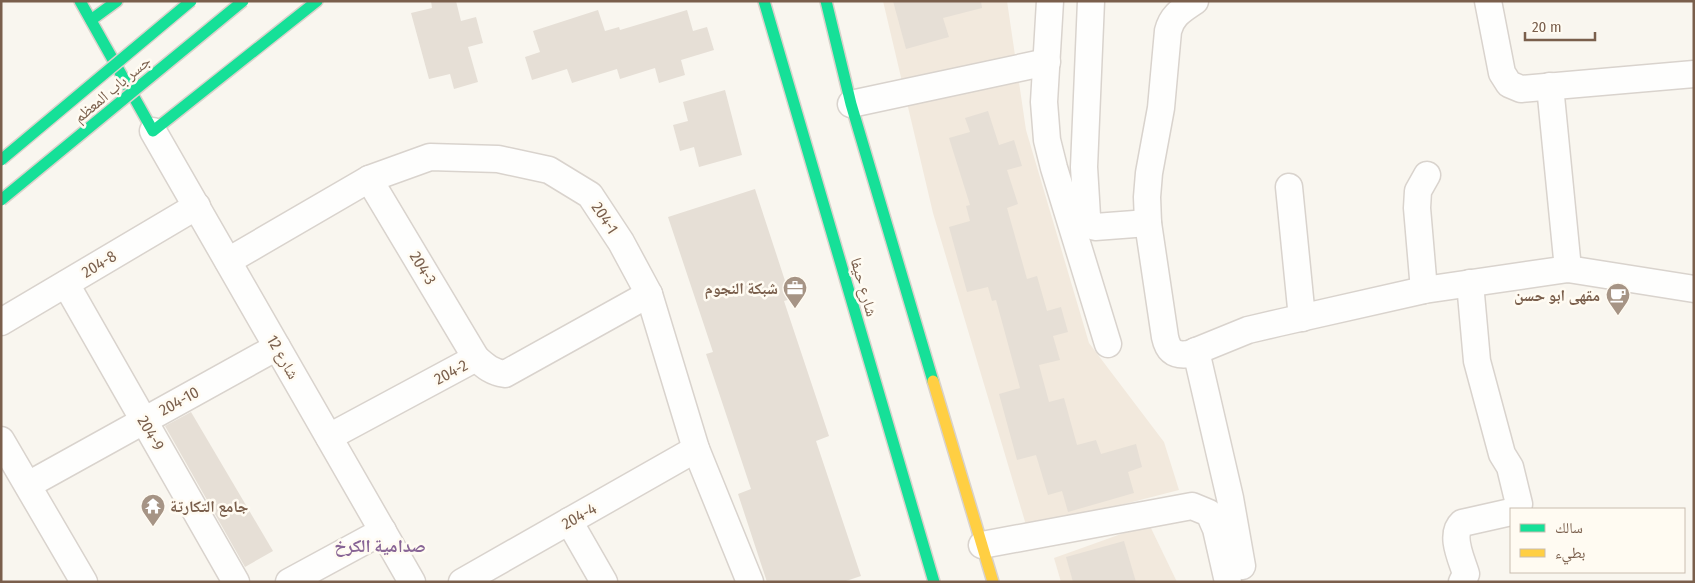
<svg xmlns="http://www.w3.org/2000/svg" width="1695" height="583" font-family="'Fira Sans Condensed','Noto Naskh Arabic',sans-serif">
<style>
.residential{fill:#f2e9dd}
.building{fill:#e6dfd6}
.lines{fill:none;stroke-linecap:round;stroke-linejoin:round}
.street-casing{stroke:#d9d3cd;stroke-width:29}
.fast-casing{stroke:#d9d2cb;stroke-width:14}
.slow-casing{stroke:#d9d2cb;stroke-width:14}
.street{stroke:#fefefd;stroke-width:26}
.fast{stroke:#16e098;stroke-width:11}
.slow{stroke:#ffcf43;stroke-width:11}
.fast-bridge-casing{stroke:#dad2cb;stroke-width:14;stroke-linecap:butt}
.fast-bridge{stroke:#16e098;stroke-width:11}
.labels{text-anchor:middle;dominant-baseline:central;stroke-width:5;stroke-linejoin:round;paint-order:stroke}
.street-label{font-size:16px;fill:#7a5f4c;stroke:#fffbf2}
.poi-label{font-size:16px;font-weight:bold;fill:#7a5f4c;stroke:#fffbf2;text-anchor:end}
.neighbourhood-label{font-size:18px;font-weight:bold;fill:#886596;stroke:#fffbf2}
</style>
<rect width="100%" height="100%" fill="#f9f6ef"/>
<!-- residential -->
<g class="residential">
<polygon points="883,1 1007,1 1026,130 1089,343 1164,442 1179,490 1066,519 1026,525 933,213"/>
<polygon points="1149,524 1177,582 1061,582 1054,558"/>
</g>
<!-- building -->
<g class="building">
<polygon points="431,1 456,1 461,21 476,17 483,43 468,47 478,82 454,89 450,74 429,79 411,13 432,8"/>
<polygon points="893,1 981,1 982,8 943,18 949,37 906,49"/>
<polygon points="598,10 605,31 619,27 620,30 687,10 693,31 707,27 714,50 681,60 685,75 659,83 655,68 620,79 617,69 572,83 567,69 532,80 525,57 540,52 533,31"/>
<polygon points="725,90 742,155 699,167 694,147 680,151 673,125 688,121 683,102"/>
<polygon points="988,111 999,145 1014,140 1022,166 1007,170 1018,204 1007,208 1027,279 1037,276 1047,311 1061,307 1068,332 1053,336 1060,360 1039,365 1049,402 1064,398 1077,445 1096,440 1101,454 1136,444 1142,467 1128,472 1134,493 1068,512 1062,491 1048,495 1036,455 1017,460 999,394 1020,388 996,300 992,301 988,287 967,292 949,227 970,221 966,206 970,205 949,138 970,132 965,118"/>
<polygon points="755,189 791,299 784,301 829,436 816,441 861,576 843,582 767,582 738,494 751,489 706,354 713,352 668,217"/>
<polygon points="191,412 273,551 245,567 165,426"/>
<polygon points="1124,541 1136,582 1073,582 1066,557"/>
</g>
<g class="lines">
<defs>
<g id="street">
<polyline points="1050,1 1044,102 1047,140 1054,168 1108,344"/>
<polyline points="1091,1 1084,167 1087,216 1090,223 1095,227 1148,223"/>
<path d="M1195,1C1182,10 1172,15 1168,31L1161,108L1149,173L1147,197L1148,223L1165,337C1168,351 1174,356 1189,354L1248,330L1278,323L1424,290L1568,269L1694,289"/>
<polyline points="1488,1 1502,73 1509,84 1521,89 1694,74"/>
<polyline points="1550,86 1568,269"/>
<polyline points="851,104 1047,62"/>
<polyline points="153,131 412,582"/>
<polyline points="369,179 476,358"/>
<polyline points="1289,187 1302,318"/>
<polyline points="228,261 369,179 430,157 498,159 549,170 590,195 621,242 649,294 696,449 750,582"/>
<polyline points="1470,283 1477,361 1502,454 1510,467 1519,504 1516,509"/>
<polyline points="66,284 236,582"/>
<polyline points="1424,290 1417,208 1418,191 1427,175"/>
<polyline points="1,322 197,206"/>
<polyline points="1196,351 1230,498 1242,566"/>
<path d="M329,437L476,358C486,367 492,372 505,374L649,294"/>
<polyline points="1,440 84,582"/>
<polyline points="28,485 277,347"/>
<polyline points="569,521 604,582"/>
<polyline points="982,545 1192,506 1209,513 1216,529 1228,582"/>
<polyline points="289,582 383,531"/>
<polyline points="462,582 696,449"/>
<path d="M1462,582L1466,574C1462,560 1449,535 1462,523L1511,512"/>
</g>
<g id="fast">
<polyline points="80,1 153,131 317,1"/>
<polyline points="764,1 934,582"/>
<polyline points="826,1 851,104 933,381"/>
<polyline points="91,20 117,1"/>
</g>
<polyline id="slow" points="933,381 993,582"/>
</defs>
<!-- street casing -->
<use href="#street" class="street-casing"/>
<!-- fast casing -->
<use href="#fast" class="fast-casing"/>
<!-- slow casing -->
<use href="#slow" class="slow-casing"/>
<!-- street -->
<use href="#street" class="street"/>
<!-- fast -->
<use href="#fast" class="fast"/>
<!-- slow -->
<use href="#slow" class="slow"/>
<defs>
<g id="fast-bridge">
<polyline points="1,160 191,1"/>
<polyline points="1,200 243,1"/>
</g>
</defs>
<!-- fast-bridge casing -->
<use href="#fast-bridge" class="fast-bridge-casing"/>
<!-- fast-bridge -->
<use href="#fast-bridge" class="fast-bridge"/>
</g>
<!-- icons -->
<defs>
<symbol id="office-pin" viewBox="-11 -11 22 30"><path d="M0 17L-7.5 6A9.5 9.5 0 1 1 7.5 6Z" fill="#a69485" stroke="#fffbf2"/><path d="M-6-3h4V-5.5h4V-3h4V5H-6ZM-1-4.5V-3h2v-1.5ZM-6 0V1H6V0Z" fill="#fff"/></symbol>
<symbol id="cafe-pin" viewBox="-11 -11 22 30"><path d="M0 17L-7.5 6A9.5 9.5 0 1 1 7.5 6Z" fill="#a69485" stroke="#fffbf2"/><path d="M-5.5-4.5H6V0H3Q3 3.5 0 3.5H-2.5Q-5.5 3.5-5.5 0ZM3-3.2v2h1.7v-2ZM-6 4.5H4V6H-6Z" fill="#fff"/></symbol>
<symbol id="temple-pin" viewBox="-11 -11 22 30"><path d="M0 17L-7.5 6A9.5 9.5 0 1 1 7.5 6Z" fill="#a69485" stroke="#fffbf2"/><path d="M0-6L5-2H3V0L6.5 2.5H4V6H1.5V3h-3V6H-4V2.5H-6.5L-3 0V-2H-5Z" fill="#fff"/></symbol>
</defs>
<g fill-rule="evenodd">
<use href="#office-pin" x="781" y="274" width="28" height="38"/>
<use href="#cafe-pin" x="1604" y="281" width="28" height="38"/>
<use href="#temple-pin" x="139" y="492" width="28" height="38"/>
</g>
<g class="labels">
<!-- street labels -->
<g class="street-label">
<text transform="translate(112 89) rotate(-40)">جسر باب المعظم</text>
<text transform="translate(605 218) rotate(57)">204-1</text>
<text transform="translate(99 264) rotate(-31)">204-8</text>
<text transform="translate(423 268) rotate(59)">204-3</text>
<text transform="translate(864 287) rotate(74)">شارع حيفا</text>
<text transform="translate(283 357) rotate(60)">شارع 12</text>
<text transform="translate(451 372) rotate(-28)">204-2</text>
<text transform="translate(179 401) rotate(-29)">204-10</text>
<text transform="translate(151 433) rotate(60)">204-9</text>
<text transform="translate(579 516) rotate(-29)">204-4</text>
</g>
<!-- poi labels -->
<g class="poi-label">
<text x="778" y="288">شبكة النجوم</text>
<text x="1600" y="295">مقهى ابو حسن</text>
<text x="170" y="506" text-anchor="start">جامع التكارتة</text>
</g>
<!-- neighbourhood labels -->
<g class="neighbourhood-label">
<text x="380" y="546">صدامية الكرخ</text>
</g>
</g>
<!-- border -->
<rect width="1695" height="583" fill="none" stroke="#7a5f4c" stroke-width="5"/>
<!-- legend -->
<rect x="1510" y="508" width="175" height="65" fill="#fffbf2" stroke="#cabdb0"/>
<rect x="1520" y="524" width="25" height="8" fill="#16e098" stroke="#cabdb0"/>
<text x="1555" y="533" font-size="15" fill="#7a5f4c">سالك</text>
<rect x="1520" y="549" width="25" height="8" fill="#ffcf43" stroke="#cabdb0"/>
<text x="1555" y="558" font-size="15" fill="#7a5f4c">بطيء</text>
<!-- scale -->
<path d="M1525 32v8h70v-8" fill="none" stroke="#7a5f4c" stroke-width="2.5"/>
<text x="1532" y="32" font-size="15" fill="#7a5f4c" stroke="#fffbf2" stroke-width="4" paint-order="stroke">20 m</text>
</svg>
